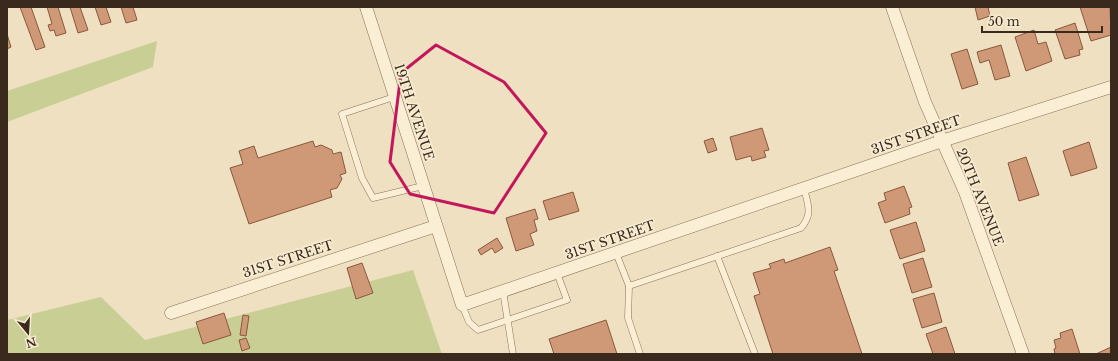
<svg xmlns="http://www.w3.org/2000/svg" width="1118" height="361" font-family="'Libre Baskerville',serif">
<style>
.green{fill:#c9ce95}
.building{fill:#cf9876;stroke:#8a593d}
.lines{fill:none;stroke-linecap:round;stroke-linejoin:round}
.lane-casing{stroke:#8a7158;stroke-width:7}
.street-casing{stroke:#8a7158;stroke-width:13}
.lane{stroke:#faeed5;stroke-width:6}
.street{stroke:#faeed5;stroke-width:12}
.marked{fill:none;stroke:#c2185b;stroke-width:3;stroke-linejoin:round}
.labels{text-anchor:middle;dominant-baseline:central;stroke-width:3.5;stroke-linejoin:round;paint-order:stroke}
.street-label{font-size:13px;fill:#392a1d;stroke:#f7ebd1}
</style>
<rect width="100%" height="100%" fill="#efe0c1"/>
<!-- green -->
<g class="green">
<polygon points="157,41 153,67 7,122 7,91"/>
<polygon points="413,270 442,354 7,354 7,320 101,297 145,340"/>
</g>
<!-- building -->
<g class="building">
<polygon points="20,7 31,7 45,47 36,50"/>
<polygon points="47,7 58,7 66,33 56,36 54,30 50,31 48,25 52,24"/>
<polygon points="70,7 80,7 88,30 78,33"/>
<polygon points="95,7 106,7 111,22 101,25"/>
<polygon points="121,7 133,7 137,20 126,23"/>
<polygon points="975,7 988,7 990,16 978,20"/>
<polygon points="1080,7 1110,7 1111,35 1091,41"/>
<polygon points="1075,23 1083,49 1079,50 1080,55 1065,59 1055,30"/>
<polygon points="1034,30 1038,44 1046,42 1052,61 1026,71 1015,37"/>
<polygon points="7,34 11,47 7,49"/>
<polygon points="1001,45 1010,76 995,80 989,60 980,63 977,52"/>
<polygon points="967,49 978,84 962,89 951,54"/>
<polygon points="762,128 769,150 764,151 766,157 752,161 751,156 736,160 730,137"/>
<polygon points="713,138 717,150 708,153 704,141"/>
<polygon points="313,141 315,147 321,145 332,150 333,154 341,152 346,173 340,175 342,179 337,188 330,190 332,197 249,224 230,168 243,164 239,151 254,146 258,158"/>
<polygon points="1089,142 1097,168 1071,176 1063,151"/>
<polygon points="1026,157 1039,195 1019,201 1008,163"/>
<polygon points="904,186 912,207 909,208 910,214 885,223 878,203 886,200 884,193"/>
<polygon points="573,192 579,211 549,220 543,201"/>
<polygon points="535,209 538,219 534,220 537,231 530,234 534,245 516,251 506,218"/>
<polygon points="916,222 925,251 900,259 890,230"/>
<polygon points="497,238 503,248 495,253 492,248 481,255 478,250"/>
<polygon points="830,247 838,270 834,271 862,354 773,354 754,296 760,294 753,273 771,268 769,264 784,259 785,263"/>
<polygon points="923,258 932,287 912,293 903,264"/>
<polygon points="362,263 373,293 356,299 347,268"/>
<polygon points="934,293 942,322 922,328 913,299"/>
<polygon points="224,313 231,335 203,344 196,322"/>
<polygon points="243,315 249,316 246,336 240,335"/>
<polygon points="606,320 617,354 554,354 549,339"/>
<polygon points="946,327 955,354 933,354 926,334"/>
<polygon points="1072,329 1080,354 1055,354 1054,349 1056,348 1054,340 1061,338 1060,333"/>
<polygon points="246,338 250,348 242,351 239,340"/>
<polygon points="1111,347 1111,354 1096,354"/>
</g>
<g class="lines">
<defs>
<g id="lane">
<polyline points="394,97 342,114 362,178 373,198 423,186"/>
<path d="M616,253L629,286L801,228C813,214 808,205 804,188"/>
<polyline points="717,256 755,354"/>
<polyline points="629,286 628,318 640,354"/>
<polyline points="503,291 513,354"/>
<polyline points="462,305 469,322 478,330 567,300 557,273"/>
</g>
<g id="street">
<polyline points="366,7 462,305 942,141 1111,87"/>
<polyline points="892,7 925,102 965,192 1023,354"/>
<polyline points="171,313 436,226"/>
</g>
</defs>
<!-- lane casing -->
<use href="#lane" class="lane-casing"/>
<!-- street casing -->
<use href="#street" class="street-casing"/>
<!-- lane -->
<use href="#lane" class="lane"/>
<!-- street -->
<use href="#street" class="street"/>
</g>
<!-- marked area -->
<path class="marked" d="M436,45L504,82L546,133L494,213L410,194L390,162L401,73Z"/>
<g class="labels">
<!-- street labels -->
<g class="street-label">
<text transform="translate(414 112) rotate(72)">19TH AVENUE</text>
<text transform="translate(916 135) rotate(-19)">31ST STREET</text>
<text transform="translate(980 197) rotate(68)">20TH AVENUE</text>
<text transform="translate(610 240) rotate(-19)">31ST STREET</text>
<text transform="translate(288 259) rotate(-18)">31ST STREET</text>
</g>
</g>
<!-- border -->
<rect width="1118" height="361" fill="none" stroke="#392a1d" stroke-width="16"/>
<!-- north arrow -->
<g transform="translate(28 333) rotate(162)" stroke="#f7ebd1" stroke-width="3" paint-order="stroke">
<path d="M0-3L7 15L0 10L-7 15Z" fill="#392a1d"/>
<text y="-6" font-size="11" font-weight="bold" text-anchor="middle" fill="#392a1d">N</text>
</g>
<!-- scale -->
<path d="M982 26v6h120v-6" fill="none" stroke="#392a1d" stroke-width="2"/>
<text x="988" y="26" font-size="12" fill="#392a1d" stroke="#f7ebd1" stroke-width="3" paint-order="stroke">50 m</text>
</svg>
